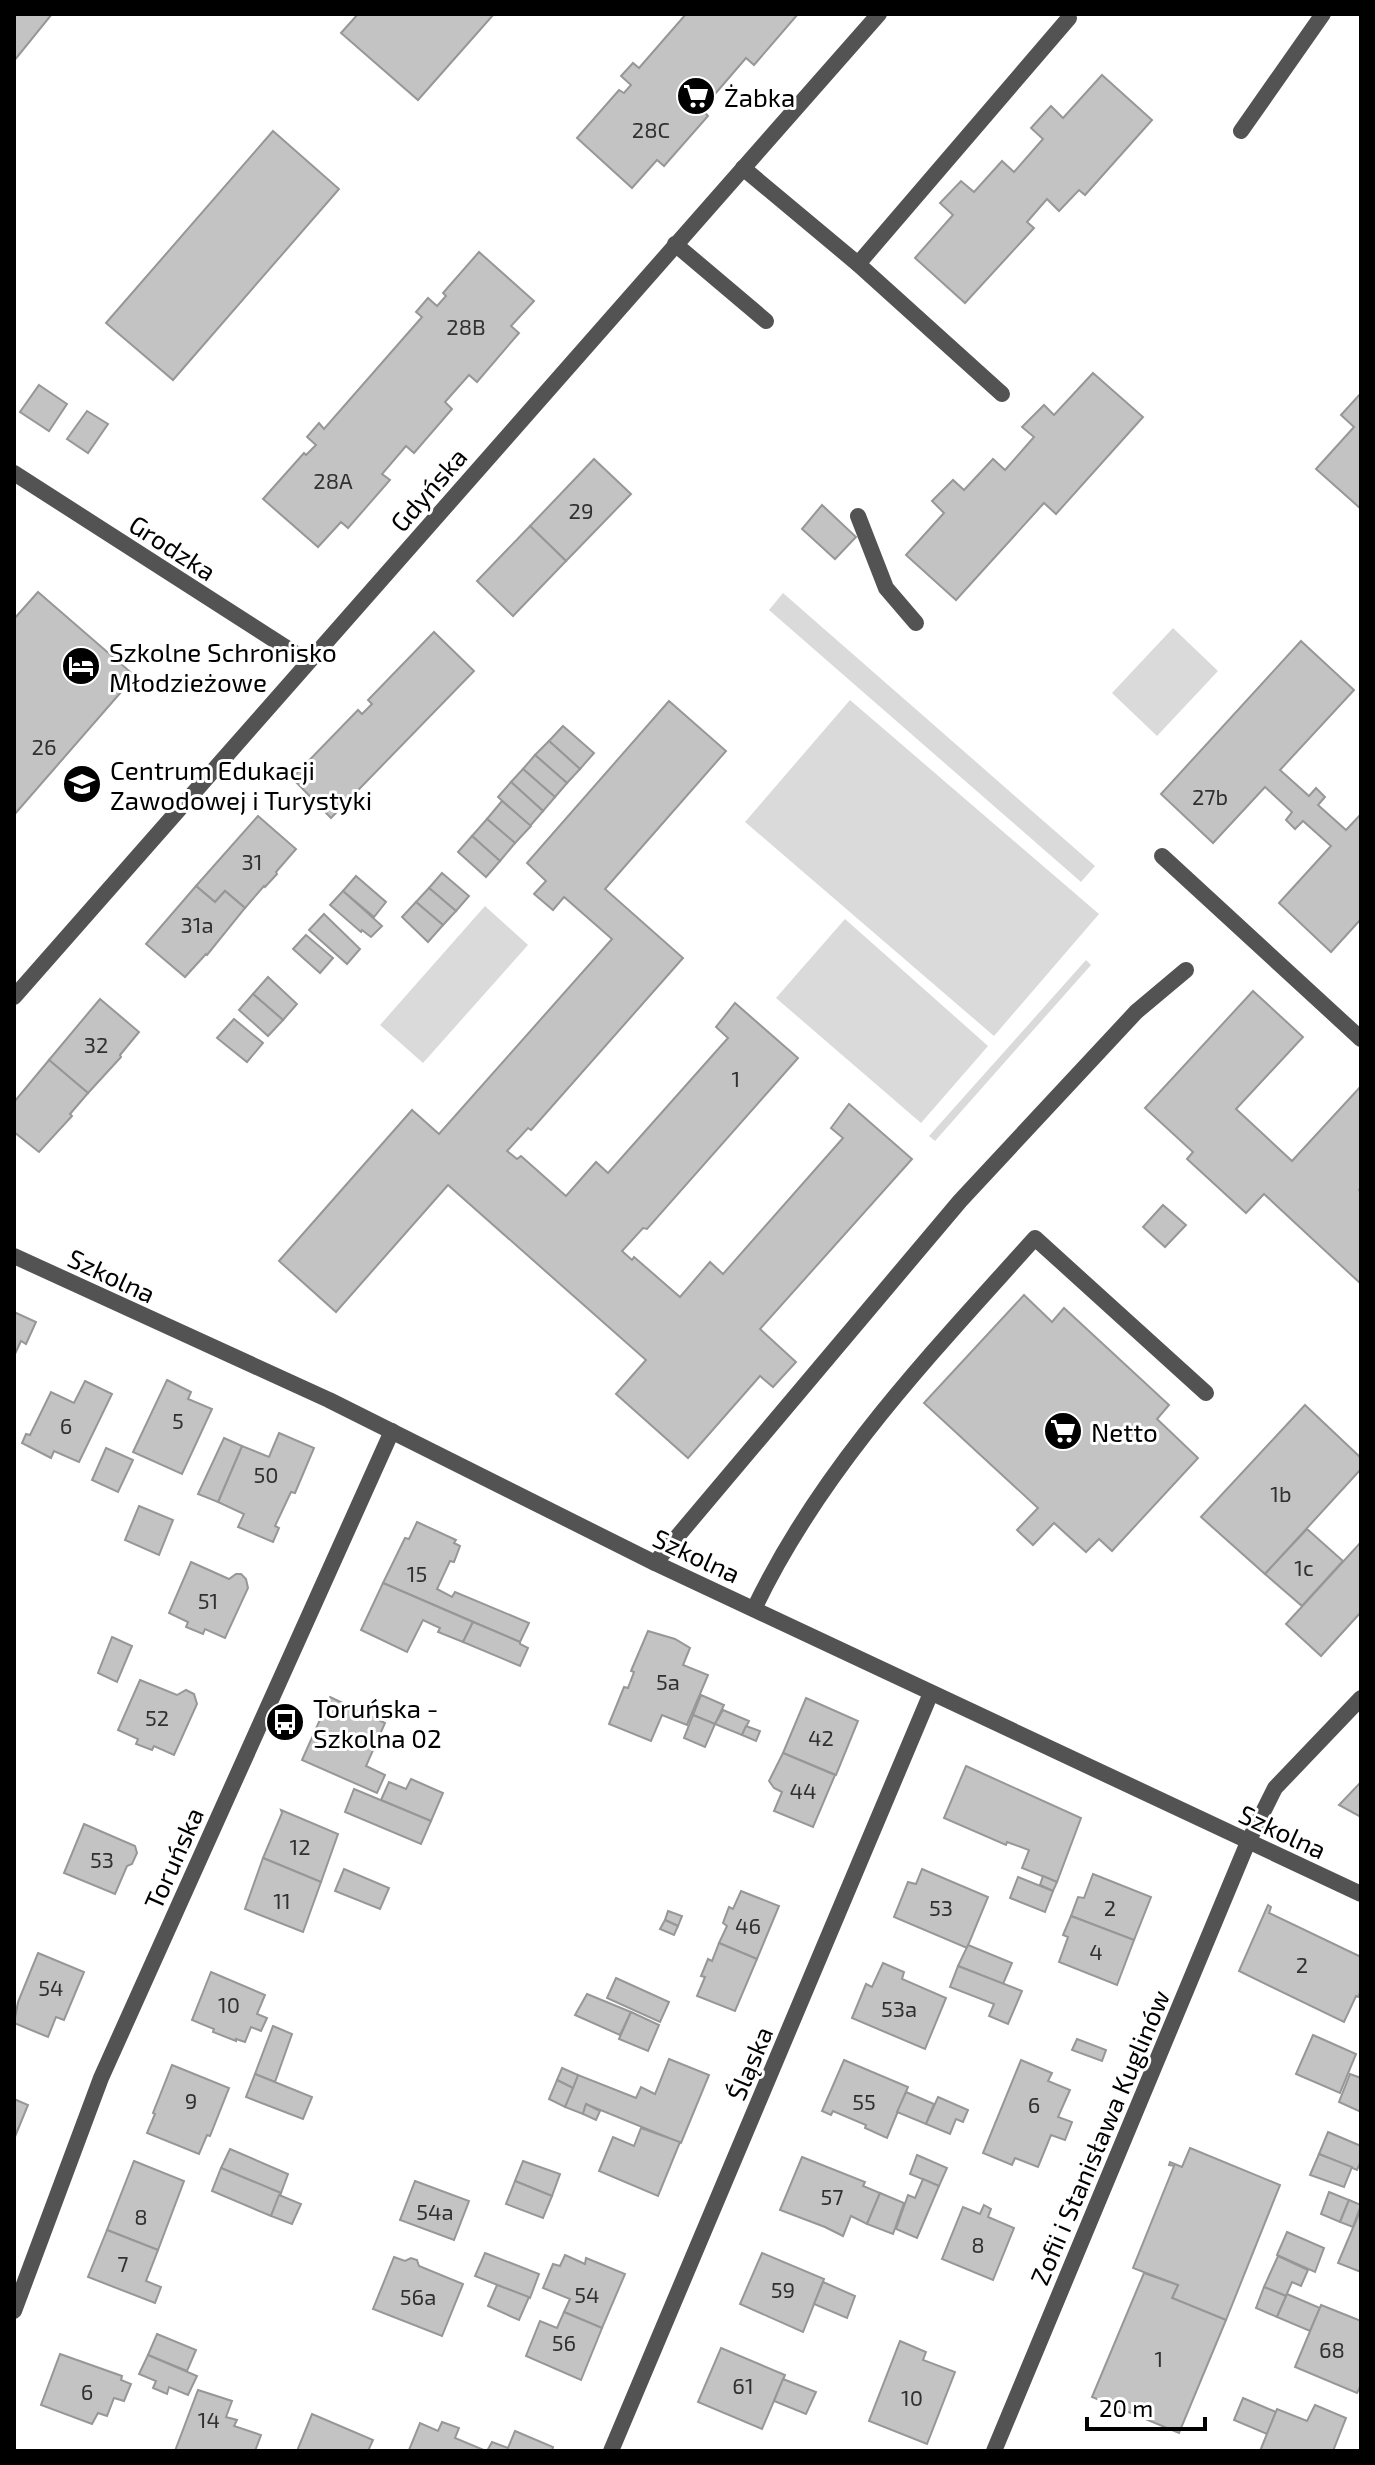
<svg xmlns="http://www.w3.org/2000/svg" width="1375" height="2465" font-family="'Exo 2',sans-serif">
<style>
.green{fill:#dadada}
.building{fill:#c3c3c3;stroke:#979797;stroke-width:2}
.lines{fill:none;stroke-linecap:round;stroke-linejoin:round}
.service{stroke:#535353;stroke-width:16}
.minor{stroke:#535353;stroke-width:16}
.labels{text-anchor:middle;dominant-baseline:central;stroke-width:6;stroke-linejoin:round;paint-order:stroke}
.number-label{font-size:22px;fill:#313131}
.poi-label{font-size:26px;fill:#000;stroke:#fff;text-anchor:start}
.street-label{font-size:26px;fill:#000;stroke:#fff}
</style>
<rect width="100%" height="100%" fill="#fff"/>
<!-- green -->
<g class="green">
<polygon points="783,593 1095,866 1081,882 769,610"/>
<polygon points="1173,628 1218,671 1157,736 1112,693"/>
<polygon points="850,700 1099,914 994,1036 745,822"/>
<polygon points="485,906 528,945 423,1063 380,1025"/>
<polygon points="845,919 988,1046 921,1123 776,998"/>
<polygon points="1086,960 1091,965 935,1141 929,1136"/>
</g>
<!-- building -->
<g class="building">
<polygon points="14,14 52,14 14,61"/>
<polygon points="358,14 494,14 418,100 341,33"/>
<polygon points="686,14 798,14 754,65 746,58 702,109 708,116 664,166 657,160 632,188 577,138 619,90 624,93 631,85 621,76 633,63 639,68"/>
<polygon points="1102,75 1152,120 1085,195 1079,190 1059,211 1047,199 1027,222 1034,228 965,303 915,258 953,215 940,203 961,181 974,192 1002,161 1014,172 1043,139 1031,128 1051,106 1063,118"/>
<polygon points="273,131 339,189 173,380 106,323"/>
<polygon points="479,252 534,301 511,326 519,333 477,382 469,375 445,402 452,409 414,453 406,446 382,474 390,480 348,528 341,522 318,547 263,499 304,453 306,455 316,445 307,437 319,423 324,429 422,317 416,312 428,298 437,306 446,296 443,293"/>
<polygon points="1093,373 1143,417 1056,514 1044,503 956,600 906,555 944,513 932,501 953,480 964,490 993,459 1005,470 1034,437 1022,427 1044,405 1054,415"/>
<polygon points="39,385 67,404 49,431 20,412"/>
<polygon points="1361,393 1361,509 1316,469 1354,427 1341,415"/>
<polygon points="87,411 108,424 88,453 67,439"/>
<polygon points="594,459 631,494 566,561 530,526"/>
<polygon points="822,505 856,537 835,559 802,529"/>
<polygon points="530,526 566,561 513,616 477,581"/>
<polygon points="38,592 135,676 14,815 14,619"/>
<polygon points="434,632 474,671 331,818 292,778 358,710 362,714 372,704 368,700"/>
<polygon points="1301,641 1354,690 1280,770 1309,796 1316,788 1325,797 1318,805 1346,830 1361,814 1361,919 1331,952 1279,903 1331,846 1303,821 1295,829 1286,820 1292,812 1265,787 1213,843 1161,794"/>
<polygon points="669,701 726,751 605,889 683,958 532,1129 531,1130 528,1128 507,1151 517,1159 521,1156 566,1196 596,1162 608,1173 728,1038 716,1027 735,1003 798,1058 647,1229 643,1228 622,1251 632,1260 634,1257 680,1297 710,1262 723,1274 843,1138 831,1128 849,1104 912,1159 760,1329 796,1362 773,1387 760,1376 688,1458 616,1394 646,1360 448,1185 336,1312 279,1261 412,1110 439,1134 612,939 564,897 553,910 534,894 546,881 527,863"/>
<polygon points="563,726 594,753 580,769 549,741"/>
<polygon points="549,741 580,769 567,783 535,755"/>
<polygon points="535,755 567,783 555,797 523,769"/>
<polygon points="523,769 555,797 543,811 511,782"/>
<polygon points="511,782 543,811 530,826 498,797"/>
<polygon points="502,801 531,826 515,843 487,819"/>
<polygon points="258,816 296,849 276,872 277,874 265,887 264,886 245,908 225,891 215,902 196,886"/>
<polygon points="487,819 515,843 500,861 472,836"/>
<polygon points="472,836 500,861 486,877 458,852"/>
<polygon points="442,873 469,896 456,911 429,888"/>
<polygon points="356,876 386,902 374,917 343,891"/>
<polygon points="196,886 215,902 225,891 245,908 207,955 206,954 185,977 146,944"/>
<polygon points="429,888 456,911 443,925 416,902"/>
<polygon points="343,891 382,926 371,937 362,930 361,932 330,905"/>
<polygon points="416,902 443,925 428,942 402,917"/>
<polygon points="324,914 360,949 347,964 309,930"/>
<polygon points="306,935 333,958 320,973 293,949"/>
<polygon points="268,977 297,1004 283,1020 253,994"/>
<polygon points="1253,991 1303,1037 1236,1109 1292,1161 1361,1086 1361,1188 1359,1190 1361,1193 1361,1284 1264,1194 1246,1213 1187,1159 1193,1152 1145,1108"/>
<polygon points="253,994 283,1020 268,1036 239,1010"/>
<polygon points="100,999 139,1032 120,1055 121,1057 88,1093 49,1060"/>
<polygon points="234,1019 263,1043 247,1062 217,1038"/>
<polygon points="49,1060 88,1093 70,1114 72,1116 39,1152 14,1132 14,1102"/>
<polygon points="1163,1205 1186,1225 1165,1247 1143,1227"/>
<polygon points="1024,1295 1052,1322 1064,1308 1169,1405 1157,1419 1198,1458 1112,1551 1099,1539 1086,1552 1054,1523 1033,1545 1017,1530 1038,1508 924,1403"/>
<polygon points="14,1312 36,1322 26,1344 21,1341 14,1356"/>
<polygon points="167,1380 191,1392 188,1399 212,1409 182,1474 133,1452"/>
<polygon points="85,1381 112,1394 79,1462 54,1451 51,1458 22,1443 26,1434 30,1435 51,1392 74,1403"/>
<polygon points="1305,1405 1361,1458 1361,1469 1265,1574 1201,1517"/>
<polygon points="279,1433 314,1448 295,1493 291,1492 275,1526 279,1528 273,1542 238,1527 244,1514 218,1502 242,1446 269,1457"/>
<polygon points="224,1438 242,1446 218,1502 198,1494"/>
<polygon points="106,1448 133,1460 118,1492 92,1480"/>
<polygon points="139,1506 173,1520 159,1555 125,1540"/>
<polygon points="417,1522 456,1540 454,1543 460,1546 454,1562 450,1561 437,1589 452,1597 455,1592 529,1623 520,1642 383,1583 405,1538 409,1539"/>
<polygon points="1307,1529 1343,1561 1302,1606 1265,1574"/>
<polygon points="1361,1542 1361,1612 1321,1656 1286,1624"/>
<polygon points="191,1562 229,1579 236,1574 241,1574 246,1579 248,1588 225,1638 205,1629 203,1634 186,1627 188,1622 169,1613"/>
<polygon points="383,1583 473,1622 463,1642 438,1632 440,1628 423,1620 407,1652 361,1630"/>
<polygon points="473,1622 520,1642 520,1644 528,1648 520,1666 463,1642"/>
<polygon points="648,1631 675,1639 690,1648 683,1665 708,1675 687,1725 662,1715 651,1741 609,1724 624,1687 628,1688 634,1672 631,1671"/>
<polygon points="112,1637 132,1646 117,1682 98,1673"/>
<polygon points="140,1680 177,1695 186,1690 194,1694 197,1704 174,1755 154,1746 152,1750 136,1744 138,1739 118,1730"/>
<polygon points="701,1695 724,1705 715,1724 693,1715"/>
<polygon points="330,1697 385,1723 366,1766 385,1775 377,1793 302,1760"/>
<polygon points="806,1698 858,1721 836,1775 783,1753"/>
<polygon points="723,1710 749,1721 742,1735 715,1724"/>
<polygon points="693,1715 715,1724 705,1747 684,1738"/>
<polygon points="746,1726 760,1731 756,1741 742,1735"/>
<polygon points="783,1753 835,1775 813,1827 774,1811 782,1792 774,1788 769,1781"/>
<polygon points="966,1766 1081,1818 1057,1882 1022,1868 1029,1850 1007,1842 1006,1845 944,1818"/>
<polygon points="411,1779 443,1793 431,1821 381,1800 389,1782 406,1789"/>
<polygon points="1361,1782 1361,1817 1339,1805"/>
<polygon points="354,1789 431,1821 421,1844 345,1812"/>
<polygon points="281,1810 338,1834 321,1882 263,1858 282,1813"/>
<polygon points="84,1824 135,1846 137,1853 132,1864 127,1866 115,1894 64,1873"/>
<polygon points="263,1858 321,1882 303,1932 245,1909"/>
<polygon points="344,1869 389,1888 380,1909 335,1891"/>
<polygon points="922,1869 988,1897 967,1948 894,1917 908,1882 916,1884"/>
<polygon points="1093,1874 1151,1897 1134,1940 1071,1916 1078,1897 1084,1898"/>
<polygon points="1043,1876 1057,1882 1053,1891 1040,1885"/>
<polygon points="1018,1877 1053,1891 1045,1912 1010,1898"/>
<polygon points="741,1891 779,1906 757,1959 719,1943 727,1926 723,1923 729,1907 733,1909"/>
<polygon points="1268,1905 1271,1907 1269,1913 1361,1957 1361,1991 1358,1997 1356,1996 1344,2022 1239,1971"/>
<polygon points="668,1911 682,1916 678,1926 665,1920"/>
<polygon points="1071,1916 1134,1940 1117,1985 1059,1962 1068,1937 1063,1935"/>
<polygon points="665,1920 678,1926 674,1935 660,1929"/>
<polygon points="719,1943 757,1959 735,2011 697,1996 705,1977 701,1976 708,1959 712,1961"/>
<polygon points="968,1945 1012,1963 1003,1984 958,1966"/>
<polygon points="38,1953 84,1972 64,2020 56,2017 48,2037 14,2023 18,2002"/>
<polygon points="883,1963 904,1972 902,1979 946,1998 925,2049 852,2018 866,1984 872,1987"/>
<polygon points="958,1966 1022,1991 1008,2024 989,2016 994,2004 950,1987"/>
<polygon points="211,1972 265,1995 257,2014 267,2018 261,2031 251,2027 245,2042 236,2039 236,2041 213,2032 214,2029 192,2020"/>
<polygon points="616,1978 669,2002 660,2022 607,1998"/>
<polygon points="587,1994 631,2012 620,2035 575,2015"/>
<polygon points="631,2012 659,2025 648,2051 619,2039"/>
<polygon points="273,2026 292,2034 275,2082 255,2074"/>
<polygon points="1313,2035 1356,2054 1340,2093 1296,2074"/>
<polygon points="1077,2039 1106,2050 1102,2061 1072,2050"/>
<polygon points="669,2059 709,2075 681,2143 586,2104 583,2114 565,2107 578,2075 636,2098 641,2087 655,2094"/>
<polygon points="844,2060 908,2087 887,2138 865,2128 866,2125 833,2111 831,2115 822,2111"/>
<polygon points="1021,2060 1052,2073 1048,2081 1070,2090 1058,2117 1072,2122 1065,2140 1051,2135 1038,2167 1015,2158 1012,2165 983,2153"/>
<polygon points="172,2065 229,2088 210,2136 207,2135 199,2154 147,2133 155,2114 153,2113"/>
<polygon points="562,2068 578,2075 573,2088 557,2080"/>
<polygon points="255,2074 312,2097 303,2119 246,2097"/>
<polygon points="1350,2074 1361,2078 1361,2112 1339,2102"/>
<polygon points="557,2080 573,2088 565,2107 549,2099"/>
<polygon points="906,2092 934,2104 926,2124 897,2112"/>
<polygon points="938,2097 968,2110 963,2122 956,2119 950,2134 926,2124"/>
<polygon points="14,2099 28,2105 14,2139"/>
<polygon points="586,2104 600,2111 596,2120 583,2114"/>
<polygon points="641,2128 680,2142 658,2196 599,2171 613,2137 634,2146"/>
<polygon points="1328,2132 1361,2146 1361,2161 1357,2170 1319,2154"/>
<polygon points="1190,2148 1280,2185 1226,2320 1172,2298 1178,2285 1133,2268 1174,2166 1169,2165 1170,2162 1182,2167"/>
<polygon points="230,2149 288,2174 281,2193 221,2168"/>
<polygon points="1319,2154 1352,2167 1344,2187 1310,2175"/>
<polygon points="917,2155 947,2168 939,2186 910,2174"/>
<polygon points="802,2157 865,2182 863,2186 880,2193 867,2224 851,2216 843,2236 825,2227 780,2210"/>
<polygon points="134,2161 184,2181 158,2250 107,2230"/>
<polygon points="523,2161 560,2174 552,2196 515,2181"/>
<polygon points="221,2168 281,2193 271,2216 212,2191"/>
<polygon points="923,2179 939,2186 917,2238 896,2229 908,2195 915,2198"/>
<polygon points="415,2181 469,2201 454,2240 400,2220"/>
<polygon points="515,2181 552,2196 543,2218 506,2204"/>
<polygon points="1329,2192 1349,2200 1340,2222 1321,2214"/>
<polygon points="880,2193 904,2203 893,2234 867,2224"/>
<polygon points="279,2195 301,2204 292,2224 271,2216"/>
<polygon points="1349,2200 1361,2205 1353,2227 1340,2222"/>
<polygon points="984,2205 991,2209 988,2217 1014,2228 993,2280 942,2259 963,2207 980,2214"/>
<polygon points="1361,2209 1361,2272 1338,2263"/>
<polygon points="107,2230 158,2250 146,2281 161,2287 155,2303 88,2277"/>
<polygon points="1287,2232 1324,2248 1315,2272 1277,2255"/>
<polygon points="485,2253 539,2274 530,2298 475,2276"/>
<polygon points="762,2253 824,2279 803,2332 740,2304"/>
<polygon points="565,2255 585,2264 586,2258 625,2274 602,2328 564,2312 570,2299 543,2288 553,2264 560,2266"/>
<polygon points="1278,2256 1308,2270 1301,2286 1292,2282 1286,2296 1264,2287"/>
<polygon points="394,2257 405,2261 411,2258 417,2260 419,2266 463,2284 442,2336 373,2309"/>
<polygon points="1144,2273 1178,2285 1172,2298 1226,2320 1179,2433 1092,2397"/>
<polygon points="823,2282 855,2296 847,2318 814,2304"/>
<polygon points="497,2285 529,2297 519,2320 488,2306"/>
<polygon points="1264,2287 1286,2296 1277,2317 1256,2308"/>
<polygon points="1287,2294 1320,2308 1310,2331 1277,2317"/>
<polygon points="1321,2305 1361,2321 1361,2385 1357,2393 1295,2367"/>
<polygon points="564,2312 602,2328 581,2380 526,2356 540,2321 557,2328"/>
<polygon points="157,2334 196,2350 187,2371 148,2355"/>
<polygon points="900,2341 926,2352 923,2360 955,2372 927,2444 869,2421"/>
<polygon points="721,2348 785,2375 762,2429 698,2402"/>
<polygon points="60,2354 122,2376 121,2380 131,2384 124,2401 114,2398 107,2416 98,2413 92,2424 41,2405"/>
<polygon points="148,2355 197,2376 188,2395 169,2387 167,2394 153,2388 156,2381 139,2374"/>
<polygon points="783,2379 816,2392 806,2414 774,2401"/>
<polygon points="198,2390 232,2401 226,2417 237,2420 234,2426 261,2435 255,2451 175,2451"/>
<polygon points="1243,2398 1276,2412 1267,2434 1234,2420"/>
<polygon points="1315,2405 1346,2418 1333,2451 1260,2451 1277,2409 1307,2421"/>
<polygon points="312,2414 373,2440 368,2451 297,2451"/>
<polygon points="442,2422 459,2428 455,2438 486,2451 409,2450 420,2423 438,2431"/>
<polygon points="515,2431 553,2447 552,2451 487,2451 492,2442 508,2448"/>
</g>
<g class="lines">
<!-- service -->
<g class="service">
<polyline points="1241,131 1323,14"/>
<polyline points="743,168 858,264 1002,394"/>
<polyline points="675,244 766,321"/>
<polyline points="858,264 1069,18"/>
<polyline points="858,516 886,588 916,623"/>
<polyline points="1162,856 1361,1039"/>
<polyline points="655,1563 960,1201 1136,1012 1186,970"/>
<path d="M754,1609C821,1468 932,1353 1035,1238L1206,1393"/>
</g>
<!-- minor -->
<g class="minor">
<polyline points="14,473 307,661"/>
<polyline points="14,997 879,14"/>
<polyline points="14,1256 329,1400 655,1563 1361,1894"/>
<polyline points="14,2311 101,2078 392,1431"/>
<polyline points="611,2451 931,1693"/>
<polyline points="994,2451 1248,1842 1275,1788 1361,1698"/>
</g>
</g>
<!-- icons -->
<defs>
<symbol id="supermarket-disc" viewBox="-11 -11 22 22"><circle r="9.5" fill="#000" stroke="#fff"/><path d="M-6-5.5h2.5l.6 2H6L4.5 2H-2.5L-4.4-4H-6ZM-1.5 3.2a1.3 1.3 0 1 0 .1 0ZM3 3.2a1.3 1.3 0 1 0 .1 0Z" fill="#fff"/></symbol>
<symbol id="hotel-disc" viewBox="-11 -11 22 22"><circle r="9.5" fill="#000" stroke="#fff"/><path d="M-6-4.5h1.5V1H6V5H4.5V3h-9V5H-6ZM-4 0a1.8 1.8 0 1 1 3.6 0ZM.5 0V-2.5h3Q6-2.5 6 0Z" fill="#fff"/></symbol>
<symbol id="school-disc" viewBox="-11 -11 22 22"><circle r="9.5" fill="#000" stroke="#fff"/><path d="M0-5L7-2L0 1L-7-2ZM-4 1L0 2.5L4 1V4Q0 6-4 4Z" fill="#fff"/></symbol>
<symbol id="bus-disc" viewBox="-11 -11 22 22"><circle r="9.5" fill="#000" stroke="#fff"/><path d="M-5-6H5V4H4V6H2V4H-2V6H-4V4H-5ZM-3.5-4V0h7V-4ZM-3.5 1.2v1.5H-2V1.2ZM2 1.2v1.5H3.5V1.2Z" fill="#fff"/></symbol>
</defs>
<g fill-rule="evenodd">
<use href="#supermarket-disc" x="674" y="74" width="44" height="44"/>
<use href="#hotel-disc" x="59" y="644" width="44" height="44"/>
<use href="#school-disc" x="60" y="762" width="44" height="44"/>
<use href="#supermarket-disc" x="1041" y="1409" width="44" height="44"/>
<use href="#bus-disc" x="263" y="1700" width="44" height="44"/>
</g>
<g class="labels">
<!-- number labels -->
<g class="number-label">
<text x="651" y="129">28C</text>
<text x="466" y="326">28B</text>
<text x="333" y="480">28A</text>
<text x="581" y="510">29</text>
<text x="44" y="746">26</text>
<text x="1210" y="796">27b</text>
<text x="252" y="861">31</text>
<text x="197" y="924">31a</text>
<text x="96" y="1044">32</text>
<text x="736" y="1078">1</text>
<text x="178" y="1420">5</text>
<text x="66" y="1425">6</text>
<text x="266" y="1474">50</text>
<text x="1281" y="1493">1b</text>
<text x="1304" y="1567">1c</text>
<text x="417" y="1573">15</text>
<text x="208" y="1600">51</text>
<text x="668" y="1681">5a</text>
<text x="157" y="1717">52</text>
<text x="821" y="1737">42</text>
<text x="803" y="1790">44</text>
<text x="300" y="1846">12</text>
<text x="102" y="1859">53</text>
<text x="282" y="1900">11</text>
<text x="941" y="1907">53</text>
<text x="1110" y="1907">2</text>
<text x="748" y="1925">46</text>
<text x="1096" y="1951">4</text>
<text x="1302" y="1964">2</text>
<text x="51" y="1987">54</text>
<text x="229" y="2004">10</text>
<text x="899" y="2008">53a</text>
<text x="191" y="2100">9</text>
<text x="864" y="2101">55</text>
<text x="1034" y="2104">6</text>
<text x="832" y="2196">57</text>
<text x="435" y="2211">54a</text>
<text x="141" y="2216">8</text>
<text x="978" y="2244">8</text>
<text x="123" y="2263">7</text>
<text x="783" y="2289">59</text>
<text x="587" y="2294">54</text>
<text x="418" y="2296">56a</text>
<text x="564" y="2342">56</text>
<text x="1332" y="2349">68</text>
<text x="1159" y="2358">1</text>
<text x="743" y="2385">61</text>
<text x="87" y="2391">6</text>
<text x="912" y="2397">10</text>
<text x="209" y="2419">14</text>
</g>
<!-- poi labels -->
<g class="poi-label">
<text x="724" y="96">Żabka</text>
<text x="109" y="651">Szkolne Schronisko<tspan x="109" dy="30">Młodzieżowe</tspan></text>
<text x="110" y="769">Centrum Edukacji<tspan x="110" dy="30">Zawodowej i Turystyki</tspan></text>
<text x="1091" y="1431">Netto</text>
<text x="313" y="1707">Toruńska -<tspan x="313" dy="30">Szkolna 02</tspan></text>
</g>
<!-- street labels -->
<g class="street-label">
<text transform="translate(428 489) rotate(-49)">Gdyńska</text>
<text transform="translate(173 547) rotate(33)">Grodzka</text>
<text transform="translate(112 1275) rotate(25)">Szkolna</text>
<text transform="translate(697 1555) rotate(25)">Szkolna</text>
<text transform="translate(1283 1831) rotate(25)">Szkolna</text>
<text transform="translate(173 1858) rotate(-66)">Toruńska</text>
<text transform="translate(749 2063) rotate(-67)">Śląska</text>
<text transform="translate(1099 2137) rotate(-67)">Zofii i Stanisława Kuglinów</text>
</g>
</g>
<!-- border -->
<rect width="1375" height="2465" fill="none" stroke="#000000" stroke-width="32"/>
<!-- scale -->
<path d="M1087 2417v12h118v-12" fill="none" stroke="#000000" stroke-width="4"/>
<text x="1099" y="2417" font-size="24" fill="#000000" stroke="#ffffff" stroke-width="6" paint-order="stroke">20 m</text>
</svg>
